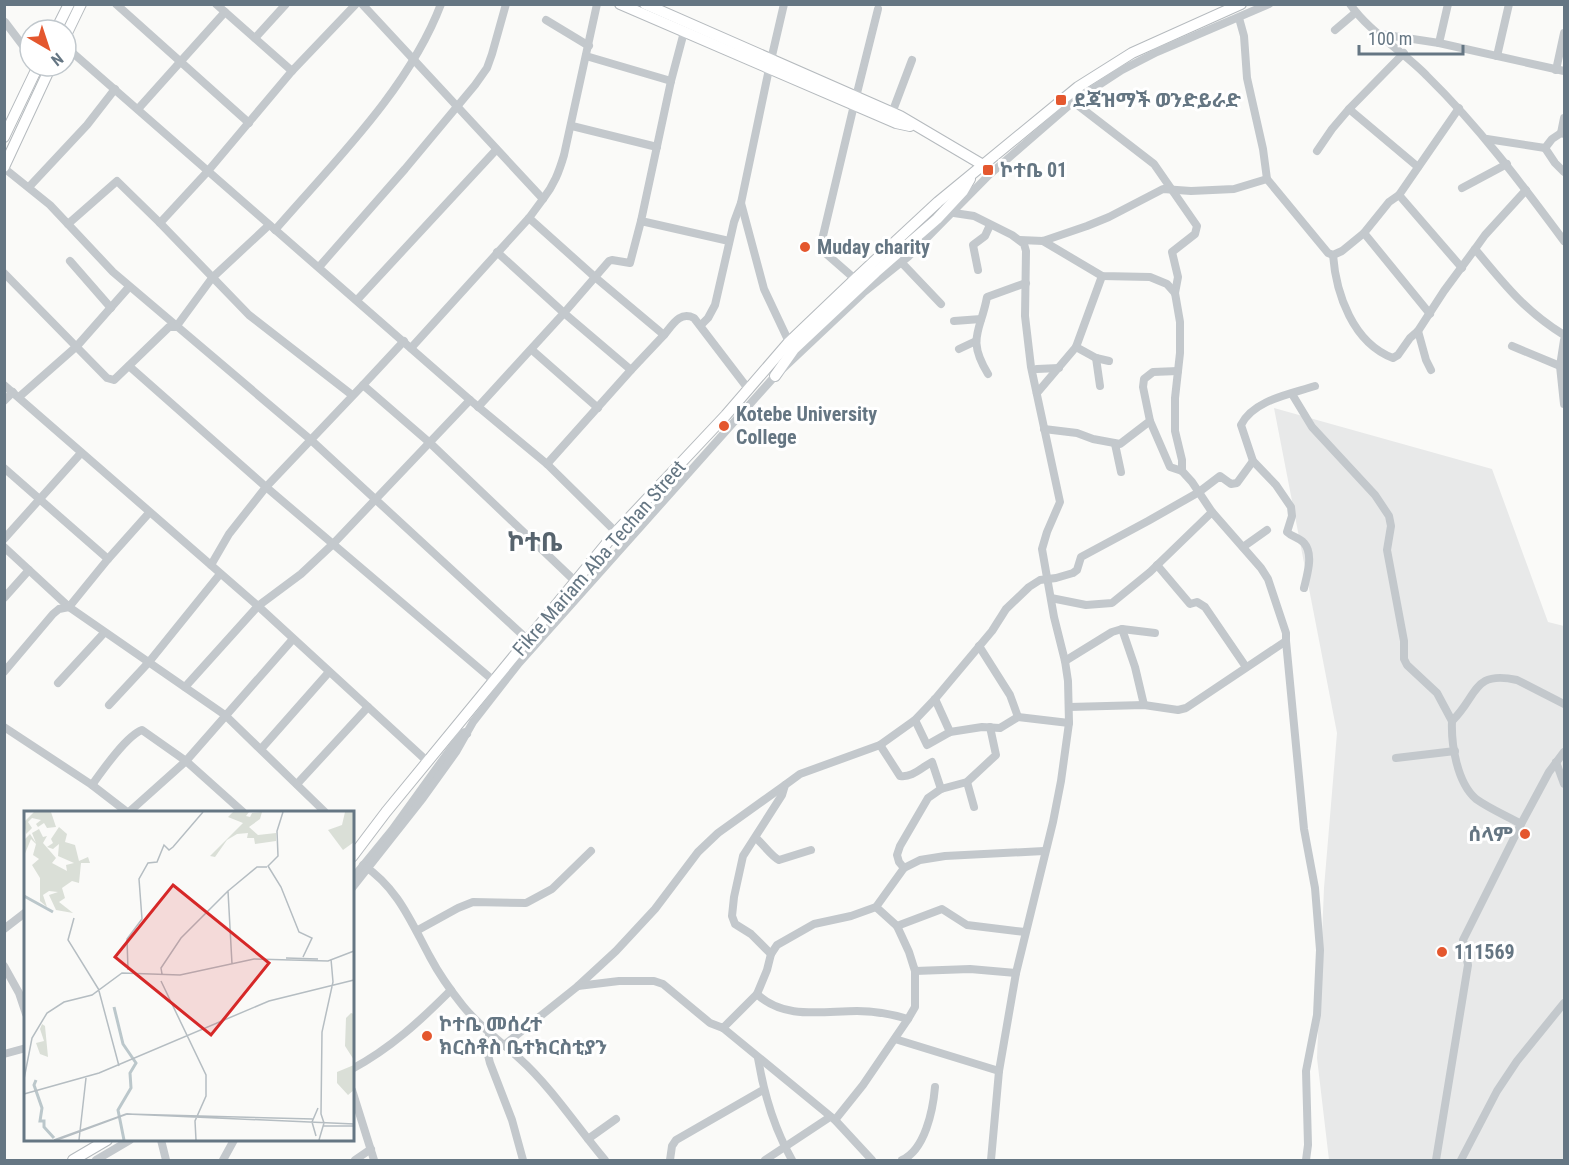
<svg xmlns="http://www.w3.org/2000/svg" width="1569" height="1165" font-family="'Roboto Condensed','Noto Sans Ethiopic',sans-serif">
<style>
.built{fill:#e8e9e9}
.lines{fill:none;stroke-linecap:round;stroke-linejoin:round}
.major-casing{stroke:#b5babe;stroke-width:12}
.minor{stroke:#c3c8cc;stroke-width:8}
.major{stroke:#fff;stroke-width:10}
.poi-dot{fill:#e4572e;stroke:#fff;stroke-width:2}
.labels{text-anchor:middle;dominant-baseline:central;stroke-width:6;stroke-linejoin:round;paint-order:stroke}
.poi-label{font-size:20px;font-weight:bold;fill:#657683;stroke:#fff;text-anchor:start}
.street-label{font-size:20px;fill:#657683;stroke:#fff}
.district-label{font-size:26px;font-weight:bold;fill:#57646e;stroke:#fff}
.inset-river{fill:none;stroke:#bbc7cb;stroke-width:3}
.inset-road{fill:none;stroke:#b5bdc2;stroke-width:1.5}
.view{fill:#d62828;fill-opacity:0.15;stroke:#d62828;stroke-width:3}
.inset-edge{fill:none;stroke:#657683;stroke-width:3}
</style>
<rect width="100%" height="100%" fill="#fafaf8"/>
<!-- built -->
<polygon class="built" points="1274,408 1492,469 1548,622 1564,626 1564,1160 1329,1160 1317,1058 1324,888 1337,733"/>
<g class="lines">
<defs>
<g id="major">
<polyline points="620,4 896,123 910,126"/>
<polyline points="645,4 900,116 983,165"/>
<polyline points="56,30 69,4"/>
<polyline points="66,35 81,4"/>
<polyline points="4,137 38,66"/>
<polyline points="4,167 51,66"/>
<polyline points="775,376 794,349 876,272 937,219 963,191 970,179"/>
<polyline points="352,857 386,812 616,532 726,415 789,342 855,279 938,202 1078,87 1132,53 1241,4"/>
<polyline points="73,1160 107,1140"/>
</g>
</defs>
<!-- major casing -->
<use href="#major" class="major-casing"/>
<!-- minor -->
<g class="minor">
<polyline points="116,4 249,123"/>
<polyline points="216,4 292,71"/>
<polyline points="362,4 543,199 529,218 411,348"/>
<path d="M1350,4C1369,32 1403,51 1427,76C1479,127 1521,183 1564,241"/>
<polyline points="1448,4 1439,43 1564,71"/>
<polyline points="1239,18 1244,36 1247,78 1263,149 1267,179 1328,253 1333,255 1342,251 1364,233"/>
<polyline points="546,20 589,46"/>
<polyline points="5,22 30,55"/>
<polyline points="1335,30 1355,13"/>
<polyline points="684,32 671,81 641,221 729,241"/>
<polyline points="1380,34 1439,43"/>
<polyline points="255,38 286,4"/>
<polyline points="66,47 470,400 547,464 616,532"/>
<polyline points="1404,53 1349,109 1418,167"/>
<polyline points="586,56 671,81"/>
<polyline points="1497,56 1509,4"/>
<polyline points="771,60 784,4"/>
<polyline points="769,69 741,203 764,289 789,342"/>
<polyline points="1556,70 1564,33"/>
<polyline points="856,97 878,9"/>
<polyline points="1071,100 1154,164 1197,226 1195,234 1172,252 1178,277 1175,293"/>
<polyline points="854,105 822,240 823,251 855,279"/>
<polyline points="138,109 225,12"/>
<polyline points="892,113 912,60"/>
<polyline points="572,126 657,147"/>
<polyline points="1564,134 1561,133 1564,118"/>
<polyline points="1487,139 1545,148 1552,139 1561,133"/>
<polyline points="1545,148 1555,163 1564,172"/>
<polyline points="1317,151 1332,129 1349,109"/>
<polyline points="4,168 50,205 113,272 311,440 527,639"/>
<polyline points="29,187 87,125 115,89"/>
<polyline points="1462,188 1507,164"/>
<path d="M1526,190L1485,235L1475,249C1504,284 1525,311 1564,335"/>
<polyline points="1399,195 1462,268"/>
<path d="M543,199C554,185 559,172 564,155L597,4"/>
<polyline points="954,213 974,216 1012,235 1024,244 1026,251 1025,316 1031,367 1060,502 1047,532 1042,549 1054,617 1065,661 1068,681 1069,723 1061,781 1053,822 1016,973 999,1071 991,1160"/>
<path d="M529,218L596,278L664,335C673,324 680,311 694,318L749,390"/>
<polyline points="641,221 630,263 612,260 609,261 564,313 631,370 664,335"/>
<polyline points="68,224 117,181 160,223"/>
<path d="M275,230C333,163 409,89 441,4"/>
<polyline points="1020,240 1043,241 1087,226 1109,217 1163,189 1191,191 1234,189 1267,179"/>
<polyline points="1043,241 1102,276 1150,277 1167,284 1175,293 1180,322 1180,353 1175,398 1175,431 1182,460 1182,471 1192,482 1212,512"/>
<path d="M1333,255C1336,294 1353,343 1393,358L1398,355L1410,338L1418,331L1444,291L1475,249"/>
<polyline points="70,261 111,308"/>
<polyline points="901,262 941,304"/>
<polyline points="319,267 405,169 475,85 487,68 492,54 506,4"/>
<polyline points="978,270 973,245 985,236 990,225"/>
<polyline points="4,273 107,378 114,380 169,327 176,327 212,278 269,225"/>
<polyline points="357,300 496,150"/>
<polyline points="1430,314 1364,233 1389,202 1399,195 1459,108"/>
<polyline points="954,321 981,319"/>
<polyline points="701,325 708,318 715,305 734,222 741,203"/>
<polyline points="1418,331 1426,360 1431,370"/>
<polyline points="1564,340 1560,366 1564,404"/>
<polyline points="1512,346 1560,366"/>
<polyline points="1076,347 1096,358 1109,361"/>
<polyline points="959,349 976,341"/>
<polyline points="532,350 598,408"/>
<polyline points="1096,358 1100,386"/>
<polyline points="129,366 266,487 494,681"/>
<polyline points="1037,369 1059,368"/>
<path d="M988,374C966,338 981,331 987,297L1026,283"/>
<polyline points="4,385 258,606 428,762"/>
<polyline points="363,385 404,341"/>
<polyline points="1037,393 1076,347 1102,276"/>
<polyline points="1292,394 1312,427 1375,495 1389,516 1391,526 1387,550 1404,641 1404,659 1407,665 1437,693 1452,721"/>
<polyline points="352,395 249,315 160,223 208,171 292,71 356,4"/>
<polyline points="19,397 77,346 129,287"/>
<polyline points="4,401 13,392"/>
<polyline points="478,407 564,313 497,252"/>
<polyline points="1150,421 1170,467 1182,471"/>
<polyline points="1044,429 1077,433 1093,439 1120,444 1150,421 1143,387 1144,379 1153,372 1178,371"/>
<polyline points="1115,444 1121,472"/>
<polyline points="547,464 631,370"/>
<polyline points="4,468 108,559"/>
<polyline points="4,539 81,453"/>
<polyline points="4,547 69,607 108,559 149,513"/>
<polyline points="1243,547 1267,530"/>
<polyline points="211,565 229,534 266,487 363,385 430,443 576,582"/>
<polyline points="1157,565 1190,604 1197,602 1205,607 1246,667"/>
<path d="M1304,588C1307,575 1314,554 1304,543C1299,537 1292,537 1287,532L1292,516L1291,507L1276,485L1253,461L1241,425C1253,400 1291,394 1315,386"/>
<polyline points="4,598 29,570"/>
<polyline points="1051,598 1086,605 1112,603 1150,572 1212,512 1261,568 1268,579 1286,633 1286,641 1186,708 1178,710 1144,705 1069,707"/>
<polyline points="1122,629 1135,667 1144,705"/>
<polyline points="1286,641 1304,829 1315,888 1320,950 1317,1015 1306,1071 1308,1145 1306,1160"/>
<polyline points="979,646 1010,695 1018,717"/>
<polyline points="1065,661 1112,632 1122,629 1155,633"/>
<polyline points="4,672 53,614 59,609 69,607 225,715 325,812"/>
<polyline points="58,683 104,633"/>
<polyline points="185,687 258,606 301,574 333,544 470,400"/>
<polyline points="935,699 950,732"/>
<polyline points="109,705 149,662 220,574"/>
<polyline points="915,720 927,745 950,732 982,727 1000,728 1018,717 1069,723"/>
<polyline points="4,727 92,785 127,812"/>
<path d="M880,745L900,776C912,778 922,767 932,762L941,789"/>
<polyline points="261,749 329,672"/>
<polyline points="1396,758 1455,751"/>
<polyline points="1556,762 1564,784"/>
<polyline points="967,782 974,807"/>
<polyline points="297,784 368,707"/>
<path d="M92,785C102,771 126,736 142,730L186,761L243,812"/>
<polyline points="129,812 186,761 293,639"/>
<path d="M1521,824C1507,816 1490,809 1476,799C1457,783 1451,744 1452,721C1478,696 1472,670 1517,680L1564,704"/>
<path d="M756,838C763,844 772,857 779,860L811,850"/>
<path d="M363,865C398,888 411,922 430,957C439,974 451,991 463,1006C480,1027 500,1041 520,1059C552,1088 577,1127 605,1160"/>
<polyline points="904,868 920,860 945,856 1044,851"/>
<polyline points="352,879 392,830 462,733 465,732 467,734"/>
<polyline points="352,888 423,798 456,752 473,722 519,663 775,376 863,293 908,257 989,175 1073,102 1122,70 1157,52 1269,4"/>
<polyline points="876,907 897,926 942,909 967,925 1025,932"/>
<polyline points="897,926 909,952 915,971 970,969 1016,973"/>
<polyline points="4,929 26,912"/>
<polyline points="418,930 458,908 473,902 526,903 552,889 591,851"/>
<polyline points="771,954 751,934 735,924 732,916 734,897 743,856 782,795 785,785 800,774 880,745 915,720 935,699 992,631 1006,609 1029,587 1040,580 1056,578 1073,573 1077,570 1081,557 1148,521 1199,492 1220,476 1231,484 1237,483 1253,461"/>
<polyline points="4,966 19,993 26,1014"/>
<polyline points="578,986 616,951 655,909 698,852 718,833 785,785"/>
<polyline points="757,994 767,970 771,954 777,945 814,924 851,916 876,907 904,868 899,862 897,855 900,846 928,798 941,789 967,782 996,755 990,727"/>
<polyline points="723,1028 835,1120 872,1160"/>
<polyline points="489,1035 488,1055 490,1063 512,1120 523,1160"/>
<polyline points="895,1039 999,1071"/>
<path d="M503,1046L578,986L619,981H654L663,984L710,1023L723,1028L757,994C784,1020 823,1011 857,1011C874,1011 891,1014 908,1019L915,1007V971"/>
<polyline points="4,1054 26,1048"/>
<path d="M758,1058C764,1095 774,1128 792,1160"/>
<path d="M352,1069C391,1048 420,1021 451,990"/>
<polyline points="352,1090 374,1160"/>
<polyline points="835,1120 863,1085 908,1019"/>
<polyline points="588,1139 616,1119"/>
<polyline points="161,1140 166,1160"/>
<polyline points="96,1160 130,1140"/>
<polyline points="223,1160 234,1140"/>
<polyline points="355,1160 371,1149"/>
<polyline points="670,1160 672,1146 676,1140 763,1090"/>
<polyline points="765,1160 830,1117"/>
<path d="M902,1160C925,1150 933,1110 935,1087"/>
<polyline points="1436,1160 1468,965 1463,940 1521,824 1549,772 1564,752"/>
<polyline points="1461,1160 1497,1091 1517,1061 1564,1003"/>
</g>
<!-- major -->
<use href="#major" class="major"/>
</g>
<!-- markers -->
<g class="poi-dot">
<rect x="1055" y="94" width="12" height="12" rx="3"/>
<rect x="982" y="164" width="12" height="12" rx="3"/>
<circle cx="805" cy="247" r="6"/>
<circle cx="724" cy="426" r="6"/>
<circle cx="1525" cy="834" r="6"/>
<circle cx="1442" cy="952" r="6"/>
<circle cx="427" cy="1036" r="6"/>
</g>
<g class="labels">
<!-- poi labels -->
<g class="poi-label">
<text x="1073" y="100">ደጃዝማች ወንድይራድ</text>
<text x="1000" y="170">ኮተቤ 01</text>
<text x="817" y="247">Muday charity</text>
<text x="736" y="414">Kotebe University<tspan x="736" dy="23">College</tspan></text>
<text x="1513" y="834" text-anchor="end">ሰላም</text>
<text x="1454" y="952">111569</text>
<text x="439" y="1024">ኮተቤ መሰረተ<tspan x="439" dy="23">ክርስቶስ ቤተክርስቲያን</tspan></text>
</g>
<!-- street labels -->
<g class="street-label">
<text transform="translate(599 558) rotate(-49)">Fikre Mariam Aba Techan Street</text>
</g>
<!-- district labels -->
<g class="district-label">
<text x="535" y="542">ኮተቤ</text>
</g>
</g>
<!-- overview -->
<g transform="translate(24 811)">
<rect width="330" height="330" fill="#fafaf8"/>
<path d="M10,1H27L32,16L23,17L20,12L14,16L12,13L17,9L8,7L4,11L8,17L2,23L0,11ZM209,1H225L222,5L226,6L228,2L238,1L236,8L225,16L234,24L252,22V30L231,33L230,27H223L224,22L213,23L203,29L191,46L186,45L219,12L204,6ZM321,1H330V31L319,39L304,19L318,14ZM35,16L43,23L41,31L51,34L55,50L64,46L66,52H57L55,72L48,70L38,77L41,87L35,91L49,102L32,99L25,84L34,81L25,80L19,84L23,96L16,90V67L8,54L15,48L9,44L12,33L7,28L0,45V29L6,23L12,32L8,22L15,18L19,26L23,25L19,32L32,47L28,52L43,60L42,54L50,52L34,45L35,33L29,38L23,36L29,32L27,28ZM327,202L330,203V249L321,235L322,207ZM18,213L21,215L24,246L16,243L12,232L20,230L16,218ZM330,254V279L324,284L313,272V261Z" fill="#dadfd7"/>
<path class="inset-river" d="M0,85L29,101M90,196L99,233L112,252L106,262L107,277L94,299L100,329M12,269L10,274L18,297L16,310H20V316L30,327"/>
<path class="inset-road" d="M259,1L253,20L254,45L244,55L257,76L275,121L288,127L279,146M50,107L44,129L75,179M262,147L294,148M208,153L204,80L233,56H243M104,159L103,128L118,108L115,68L124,52L133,51L140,34L145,39L149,36L179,1M138,163L137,157L157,127L204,80M137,170L182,264V285L171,310L172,329M75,180L95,255M0,268L8,227L23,202L40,191L68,184L98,162L156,164L230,148L304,150L330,140M0,283L75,262L245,190L330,169M299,315H330M292,325L288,311L294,297M30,329L102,303L289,308M33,329L103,303L330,313M55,329L62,267M295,329L300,312L297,303L298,221L309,171L307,148"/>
<path class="view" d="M149,74L245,152L187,224L91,146Z"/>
<rect width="330" height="330" class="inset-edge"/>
</g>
<!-- border -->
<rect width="1569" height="1165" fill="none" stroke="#657683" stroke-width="12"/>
<!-- north arrow -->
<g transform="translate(48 48) rotate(141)"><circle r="28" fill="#ffffff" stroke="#c1c8cd" stroke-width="1.5"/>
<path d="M0-4.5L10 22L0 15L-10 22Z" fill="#e4572e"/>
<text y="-9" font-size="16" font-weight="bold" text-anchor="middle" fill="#657683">N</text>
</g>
<!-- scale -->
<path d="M1359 45v9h104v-9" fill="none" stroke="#657683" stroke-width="3"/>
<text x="1368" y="45" font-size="18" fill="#657683" stroke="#ffffff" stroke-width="4.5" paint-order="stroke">100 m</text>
</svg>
